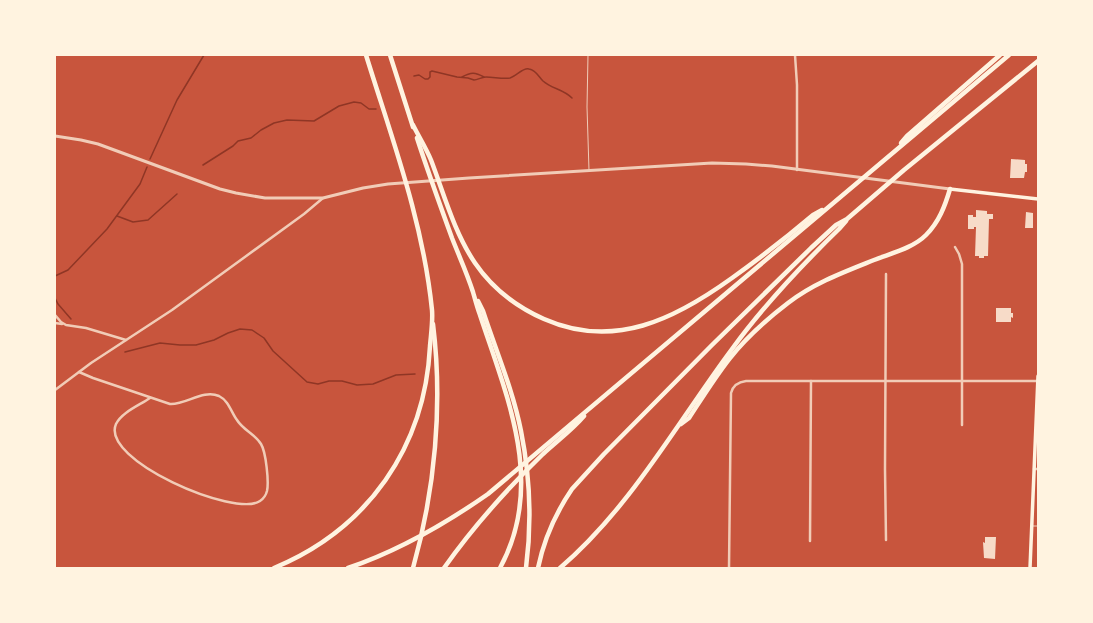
<svg xmlns="http://www.w3.org/2000/svg" width="1093" height="623" font-family="Commissioner,sans-serif">
<style>
.lines{fill:none;stroke-linecap:round;stroke-linejoin:round}
.stream{stroke:#8f3625;stroke-width:1.5}
.building{fill:#f7dbc8}
.service{stroke:#f1ccb7;stroke-width:1}
.minor{stroke:#f1ccb7;stroke-width:2.5}
.tertiary{stroke:#f1ccb7;stroke-width:3}
.secondary{stroke:#fff3e0;stroke-width:3.5}
.motorway{stroke:#fff3e0;stroke-width:4.5}
</style>
<rect width="100%" height="100%" fill="#c8553d"/>
<g class="lines">
<!-- stream -->
<g class="stream">
<path d="M414,76L419,75L425,79H428L430,77V72L432,71L457,77L468,78L474,80C478,80 481,77 486,77C494,77 502,79 510,78C517,76 523,67 529,69C536,70 539,77 543,81C552,89 563,89 572,98"/>
<path d="M462,77C471,72 475,72 484,77"/>
<polyline points="150,159 177,100 204,55"/>
<polyline points="203,165 233,146 238,141 251,138 261,130 274,123 287,120 314,121 339,106 354,102 361,103 369,109 376,109"/>
<polyline points="117,216 133,222 148,220 177,194"/>
<polyline points="55,276 68,270 107,229 140,184 147,167"/>
<polyline points="55,298 58,304 71,319"/>
<polyline points="125,352 160,343 180,345 196,345 214,340 228,333 240,329 252,330 264,338 273,351 307,382 318,384 329,381 342,381 357,385 373,384 396,375 415,374"/>
</g>
</g>
<!-- building -->
<g class="building">
<polygon points="1011,159 1025,160 1025,164 1027,164 1027,172 1025,172 1024,178 1010,178"/>
<polygon points="976,210 987,211 987,214 993,214 993,219 989,219 988,256 984,256 984,258 979,258 979,256 975,256 976,227 974,227 974,229 968,229 968,215 973,215 973,217 976,217"/>
<polygon points="1026,212 1033,213 1033,228 1025,228"/>
<polygon points="996,308 1011,308 1011,313 1013,313 1013,318 1011,317 1011,322 996,322"/>
<polygon points="985,537 996,537 995,559 984,558 983,542 985,543"/>
</g>
<g class="lines">
<!-- service -->
<g class="service">
<polyline points="588,55 587,107 589,170"/>
<polyline points="1033,526 1038,526"/>
</g>
<!-- minor -->
<g class="minor">
<polyline points="795,55 797,85 797,170"/>
<polyline points="955,247 959,254 962,264 962,425"/>
<polyline points="55,315 61,322 66,325 86,328 126,340"/>
<polyline points="55,323 62,324"/>
<path d="M79,372L93,378L170,404C186,405 203,389 219,396C229,401 231,412 237,420C243,430 255,434 261,444C266,452 269,482 267,491C266,495 263,499 260,501C235,518 100,460 116,424C122,412 140,405 150,398"/>
<polyline points="55,390 91,363 172,310 304,214 323,198"/>
<polyline points="1034,469 1038,469"/>
<polyline points="886,540 885,469 886,274"/>
<polyline points="810,541 811,381"/>
<path d="M729,568L731,393C733,385 738,382 746,381H1038"/>
</g>
<!-- tertiary -->
<polyline class="tertiary" points="55,136 81,140 98,144 220,189 236,193 265,198 323,198 363,188 388,184 469,178 712,163 746,164 772,166 950,189"/>
<!-- secondary -->
<g class="secondary">
<polyline points="950,189 1038,199"/>
<polyline points="1030,568 1038,376"/>
</g>
<!-- motorway -->
<g class="motorway">
<polyline points="390,55 413,127"/>
<path d="M413,125C419,137 426,148 431,160C444,194 454,232 475,263C492,288 517,307 544,319C614,350 675,319 732,278C760,258 787,237 813,215L822,210"/>
<path d="M417,138C428,172 440,205 452,238C459,256 467,273 473,292C475,299 477,307 480,315C507,397 546,484 500,568"/>
<polyline points="901,143 907,136 1000,55"/>
<path d="M478,301L483,311C496,351 513,390 521,431C530,476 532,522 526,568"/>
<path d="M681,424L689,418C702,398 715,377 730,358C746,338 767,319 788,303C814,283 844,272 874,260C892,253 913,248 926,235C939,222 945,206 950,189"/>
<path d="M274,568C368,529 425,447 430,346C431,334 433,321 432,310C423,221 392,139 366,55"/>
<path d="M348,568C398,551 445,524 488,494L1009,55"/>
<path d="M413,568C435,490 443,405 433,324"/>
<path d="M444,568C473,527 507,489 543,454C557,441 572,430 584,416"/>
<path d="M538,568C544,539 555,514 572,489L604,454L712,345L811,248L836,225L847,219L904,170L1038,61"/>
<path d="M560,568C631,507 677,423 732,349C764,305 801,266 839,229L846,221"/>
</g>
</g>
<!-- border -->
<rect width="1093" height="623" fill="none" stroke="#fff3e0" stroke-width="112"/>
</svg>
